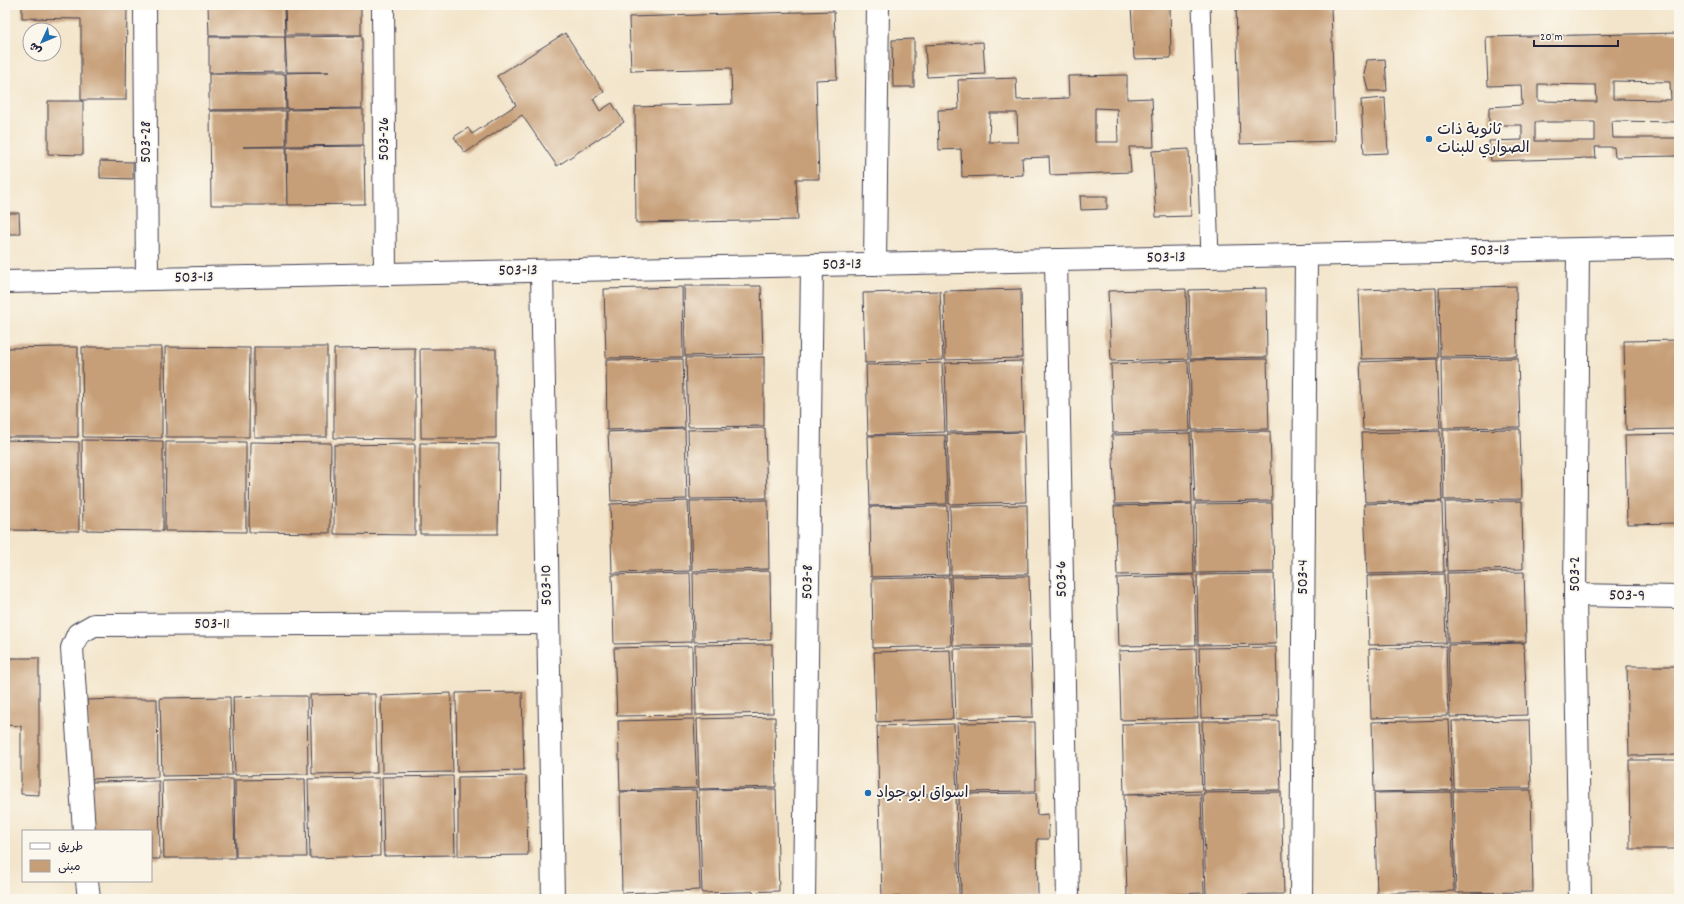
<svg xmlns="http://www.w3.org/2000/svg" width="1684" height="904" font-family="Dekko,'Playpen Sans Arabic',sans-serif">
<style>
.building{fill:#c69e77;fill-rule:evenodd}
.lines{fill:none;stroke-linecap:round;stroke-linejoin:round}
.service-casing{stroke:#413f51;stroke-width:19}
.minor-casing{stroke:#413f51;stroke-width:24}
.service{stroke:#fff;stroke-width:17}
.minor{stroke:#fff;stroke-width:22}
.poi-dot{fill:#1f6fb2;stroke:#fbf7ec;stroke-width:1.5}
.labels{text-anchor:middle;dominant-baseline:central;stroke-width:4;stroke-linejoin:round;paint-order:stroke}
.poi-label{font-size:16px;fill:#22223b;stroke:#fbf7ec;text-anchor:start}
.street-label{font-size:16px;fill:#22223b;stroke:#fbf7ec}
</style>
<rect width="100%" height="100%" fill="#fbf7ec"/>
<filter id="ink" filterUnits="userSpaceOnUse"><feTurbulence type="fractalNoise" baseFrequency=".025" numOctaves="2"/><feDisplacementMap in="SourceGraphic" scale="8" xChannelSelector="R" yChannelSelector="G"/><feConvolveMatrix kernelMatrix="1 2 1 2 8 2 1 2 1" color-interpolation-filters="sRGB"/></filter>
<filter id="wash" filterUnits="userSpaceOnUse"><feTurbulence type="fractalNoise" baseFrequency=".012" numOctaves="4" result="noise"/><feDisplacementMap in="SourceGraphic" scale="16" xChannelSelector="R" yChannelSelector="G"/><feGaussianBlur stdDeviation="0.9" result="paint"/><feColorMatrix in="noise" values="0 0 0 0 0 0 0 0 0 0 0 0 0 0 0 0 0 1.4 0 .05"/><feComposite in="paint" operator="in"/></filter>
<g filter="url(#wash)">
<rect width="100%" height="100%" fill="#f3e5cb"/>
<g id="blocks">
<!-- building -->
<g class="building">
<polygon points="22,5 127,5 126,100 81,100 81,19 22,18"/>
<polygon points="208,5 284,5 285,36 209,36"/>
<polygon points="285,5 361,5 361,35 286,35"/>
<polygon points="1131,5 1170,5 1171,58 1134,59"/>
<polygon points="1236,5 1331,5 1335,141 1240,144"/>
<polygon points="834,11 837,79 816,80 819,179 796,179 798,220 636,223 635,107 732,104 731,68 631,71 629,17"/>
<polygon points="565,33 604,92 593,99 600,111 612,103 624,122 557,166 522,115 465,153 454,137 468,128 472,134 516,105 497,76"/>
<path d="M1679,33V122L1612,121L1613,138H1679V156L1615,157L1614,147H1595L1596,158L1491,161L1489,141L1522,140V125H1489V107L1522,105L1521,85L1488,86L1486,37ZM1613,81L1670,82L1671,100L1613,99ZM1538,84L1596,85L1597,102L1538,101ZM1535,122H1595V141H1535Z"/>
<polygon points="362,36 362,108 287,109 286,73 329,72 287,72 285,37"/>
<polygon points="209,37 285,37 285,72 209,73"/>
<polygon points="914,39 914,87 893,87 892,40"/>
<polygon points="983,42 985,74 927,77 925,45"/>
<polygon points="1385,59 1387,91 1368,91 1364,73 1367,60"/>
<polygon points="209,74 285,74 286,109 209,110"/>
<path d="M1127,75V99L1152,98L1154,147H1129L1131,172L1050,175L1049,157L1022,158L1023,175L962,177L961,149L939,150L938,110L959,109L958,80L1016,78L1017,100L1069,98L1068,76ZM1095,108L1117,109L1118,142H1095ZM990,113H1017L1018,142H989Z"/>
<polygon points="1385,98 1388,153 1364,154 1361,100"/>
<polygon points="48,101 83,101 83,155 48,154"/>
<polygon points="363,109 363,145 287,146 287,110"/>
<polygon points="210,111 286,111 286,146 243,147 286,147 287,205 211,205"/>
<polygon points="364,146 365,204 288,205 287,147"/>
<polygon points="1189,149 1191,216 1156,217 1152,151"/>
<polygon points="100,161 133,162 133,179 100,178"/>
<polygon points="1080,196 1107,196 1107,209 1081,210"/>
<polygon points="5,213 19,213 20,234 5,234"/>
<polygon points="684,286 761,286 763,354 685,356"/>
<polygon points="1516,286 1517,356 1440,357 1439,288"/>
<polygon points="682,287 683,357 606,358 604,289"/>
<polygon points="1266,288 1267,357 1190,359 1189,290"/>
<polygon points="1436,288 1438,358 1361,359 1358,290"/>
<polygon points="1021,289 1022,358 945,360 944,291"/>
<polygon points="1186,289 1188,359 1111,361 1108,291"/>
<polygon points="940,291 943,360 865,363 863,293"/>
<polygon points="1679,340 1679,429 1626,430 1624,341"/>
<polygon points="61,347 78,347 78,437 5,437 5,348"/>
<polygon points="82,347 162,347 162,438 83,437"/>
<polygon points="165,347 250,348 249,437 166,437"/>
<rect x="254" y="347" width="73" height="90"/>
<polygon points="415,348 415,439 334,438 334,349"/>
<polygon points="420,349 496,349 496,438 421,438"/>
<polygon points="764,357 764,426 688,427 686,358"/>
<polygon points="1518,358 1520,427 1442,428 1441,359"/>
<polygon points="683,359 685,428 607,430 606,360"/>
<polygon points="1267,359 1269,429 1192,430 1190,360"/>
<polygon points="1437,359 1440,429 1363,430 1360,362"/>
<polygon points="1022,361 1024,431 947,432 945,363"/>
<polygon points="1188,361 1190,431 1113,433 1111,364"/>
<polygon points="942,363 945,432 868,435 866,365"/>
<polygon points="765,428 767,498 690,499 688,430"/>
<polygon points="685,429 687,499 611,501 608,432"/>
<polygon points="1520,429 1522,499 1444,500 1443,430"/>
<polygon points="1270,431 1272,501 1195,502 1192,432"/>
<polygon points="1440,431 1442,501 1365,502 1362,433"/>
<polygon points="1024,432 1026,502 949,504 947,434"/>
<polygon points="1190,433 1192,503 1115,504 1112,435"/>
<polygon points="1679,434 1679,523 1627,524 1625,435"/>
<polygon points="945,435 947,504 870,506 868,436"/>
<polygon points="5,440 79,442 79,531 5,530"/>
<polygon points="82,440 163,441 163,531 83,530"/>
<polygon points="166,442 246,442 246,532 165,531"/>
<polygon points="250,442 331,443 330,533 249,532"/>
<polygon points="420,443 499,444 498,534 420,534"/>
<polygon points="415,444 415,535 334,534 334,445"/>
<polygon points="768,500 769,569 692,571 690,501"/>
<polygon points="688,501 690,571 612,573 610,504"/>
<polygon points="1522,501 1523,569 1447,571 1445,502"/>
<polygon points="1442,502 1444,572 1367,574 1364,504"/>
<polygon points="1272,503 1274,572 1196,573 1195,504"/>
<polygon points="1192,504 1194,574 1117,575 1114,506"/>
<polygon points="1027,505 1028,574 951,575 950,506"/>
<polygon points="947,506 949,575 871,577 870,507"/>
<polygon points="770,571 771,640 694,642 693,573"/>
<polygon points="1524,572 1526,642 1448,643 1447,573"/>
<polygon points="690,573 692,642 614,644 612,575"/>
<polygon points="1274,574 1276,644 1198,645 1197,575"/>
<polygon points="1444,574 1446,643 1369,645 1367,576"/>
<polygon points="1194,575 1196,645 1119,646 1117,578"/>
<polygon points="1029,576 1031,646 953,646 951,577"/>
<polygon points="949,577 951,646 873,648 872,579"/>
<polygon points="1524,643 1527,715 1450,717 1448,645"/>
<polygon points="772,644 773,713 696,715 695,645"/>
<polygon points="692,646 693,715 617,716 614,648"/>
<polygon points="1446,646 1448,716 1371,718 1369,649"/>
<polygon points="1276,647 1278,716 1201,718 1199,648"/>
<polygon points="1031,648 1033,717 956,719 954,649"/>
<polygon points="1196,648 1198,718 1121,720 1119,651"/>
<polygon points="950,650 953,719 876,722 874,652"/>
<polygon points="5,658 39,658 39,795 21,794 21,726 5,725"/>
<polygon points="1627,666 1679,666 1679,755 1629,756"/>
<polygon points="522,692 524,770 457,772 456,693"/>
<polygon points="451,693 453,772 382,773 381,696"/>
<polygon points="375,694 377,773 312,774 310,695"/>
<polygon points="261,696 307,696 308,774 235,775 233,697"/>
<polygon points="230,697 232,775 162,776 160,698"/>
<polygon points="118,699 157,699 158,777 89,779 87,700"/>
<polygon points="775,717 776,787 699,789 697,719"/>
<polygon points="694,719 697,788 620,791 618,721"/>
<polygon points="1449,720 1452,790 1374,792 1372,722"/>
<polygon points="1529,720 1531,788 1454,789 1452,721"/>
<polygon points="1202,721 1279,721 1281,790 1204,791"/>
<polygon points="1035,722 1036,791 959,792 957,723"/>
<polygon points="1199,722 1202,791 1124,794 1122,724"/>
<polygon points="954,724 957,793 879,795 877,726"/>
<polygon points="1629,760 1679,760 1679,849 1630,849"/>
<polygon points="453,776 455,855 384,856 382,777"/>
<polygon points="526,776 528,855 458,856 458,777"/>
<polygon points="379,778 380,856 310,858 308,779"/>
<polygon points="233,779 235,858 164,858 162,780"/>
<polygon points="305,779 307,857 236,857 235,780"/>
<polygon points="159,781 160,859 151,859 151,831 90,831 89,782"/>
<polygon points="776,789 779,891 702,893 699,790"/>
<polygon points="696,790 700,890 622,893 620,792"/>
<polygon points="1531,790 1533,892 1456,893 1453,791"/>
<polygon points="1281,792 1284,894 1206,895 1203,793"/>
<polygon points="1451,792 1454,891 1377,894 1374,793"/>
<polygon points="1036,793 1037,815 1048,814 1049,839 1037,839 1038,896 961,897 959,794"/>
<polygon points="1201,794 1204,893 1127,896 1124,795"/>
<polygon points="956,795 959,895 882,897 879,797"/>
</g>
</g>
</g>
<g filter="url(#ink)">
<use href="#blocks" fill-opacity="0" stroke="#413f51" stroke-width="1"/>
<g class="lines">
<defs>
<polyline id="service" points="1201,5 1210,257"/>
<g id="minor">
<polyline points="145,5 147,279"/>
<polyline points="383,5 385,274"/>
<polyline points="1578,250 1575,595 1580,899"/>
<polyline points="1056,260 1068,899"/>
<polyline points="875,264 878,5"/>
<polyline points="542,271 553,899"/>
<polyline points="5,282 1679,247"/>
<polyline points="1575,595 1679,597"/>
<polyline points="84,831 72,648 78,634 94,625 548,623"/>
<polyline points="87,881 89,899"/>
<polyline points="804,899 812,265"/>
<polyline points="1301,899 1306,255"/>
</g>
</defs>
<!-- service casing -->
<use href="#service" class="service-casing"/>
<!-- minor casing -->
<use href="#minor" class="minor-casing"/>
<!-- service -->
<use href="#service" class="service"/>
<!-- minor -->
<use href="#minor" class="minor"/>
</g>
</g>
<!-- markers -->
<g class="poi-dot">
<circle cx="1429" cy="139" r="4"/>
<circle cx="868" cy="793" r="4"/>
</g>
<g class="labels">
<!-- poi labels -->
<g class="poi-label">
<text x="1437" y="130">ثانوية ذات<tspan x="1437" dy="18">الصواري للبنات</tspan></text>
<text x="876" y="793">اسواق ابو جواد</text>
</g>
<!-- street labels -->
<g class="street-label">
<text transform="translate(384 139) rotate(-90)">503-26</text>
<text transform="translate(146 142) rotate(-90)">503-28</text>
<text transform="translate(1490 251) rotate(-1)">503-13</text>
<text transform="translate(1166 258) rotate(-1)">503-13</text>
<text transform="translate(842 265) rotate(-1)">503-13</text>
<text transform="translate(518 271) rotate(-1)">503-13</text>
<text transform="translate(194 278) rotate(-1)">503-13</text>
<text transform="translate(1575 574) rotate(-90)">503-2</text>
<text transform="translate(1303 577) rotate(-90)">503-4</text>
<text transform="translate(1062 579) rotate(-91)">503-6</text>
<text transform="translate(808 582) rotate(-89)">503-8</text>
<text transform="translate(547 585) rotate(-91)">503-10</text>
<text transform="translate(1627 596) rotate(1)">503-9</text>
<text x="212" y="624">503-11</text>
</g>
</g>
<!-- margin -->
<rect width="1684" height="904" fill="none" stroke="#fbf7ec" stroke-width="20"/>
<!-- legend -->
<rect x="22" y="830" width="130" height="52" fill="#fbf7ec" stroke="#a4a2a5"/>
<rect x="30" y="843" width="20" height="6" fill="#ffffff" stroke="#a4a2a5"/>
<text x="58" y="850" font-size="12" fill="#22223b">طريق</text>
<rect x="30" y="860" width="20" height="12" fill="#c69e77" stroke="#a4a2a5"/>
<text x="58" y="870" font-size="12" fill="#22223b">مبنى</text>
<!-- north arrow -->
<g transform="translate(42 42) rotate(226)"><circle r="19" fill="#fbf7ec" stroke="#a4a2a5"/>
<path d="M0-3L7 15L0 10L-7 15Z" fill="#1f6fb2"/>
<text y="-6" font-size="11" font-weight="bold" text-anchor="middle" fill="#22223b">ش</text>
</g>
<!-- scale -->
<path d="M1534 40v6h84v-6" fill="none" stroke="#22223b" stroke-width="2"/>
<text x="1540" y="40" font-size="12" fill="#22223b" stroke="#fbf7ec" stroke-width="3" paint-order="stroke">20 m</text>
</svg>
